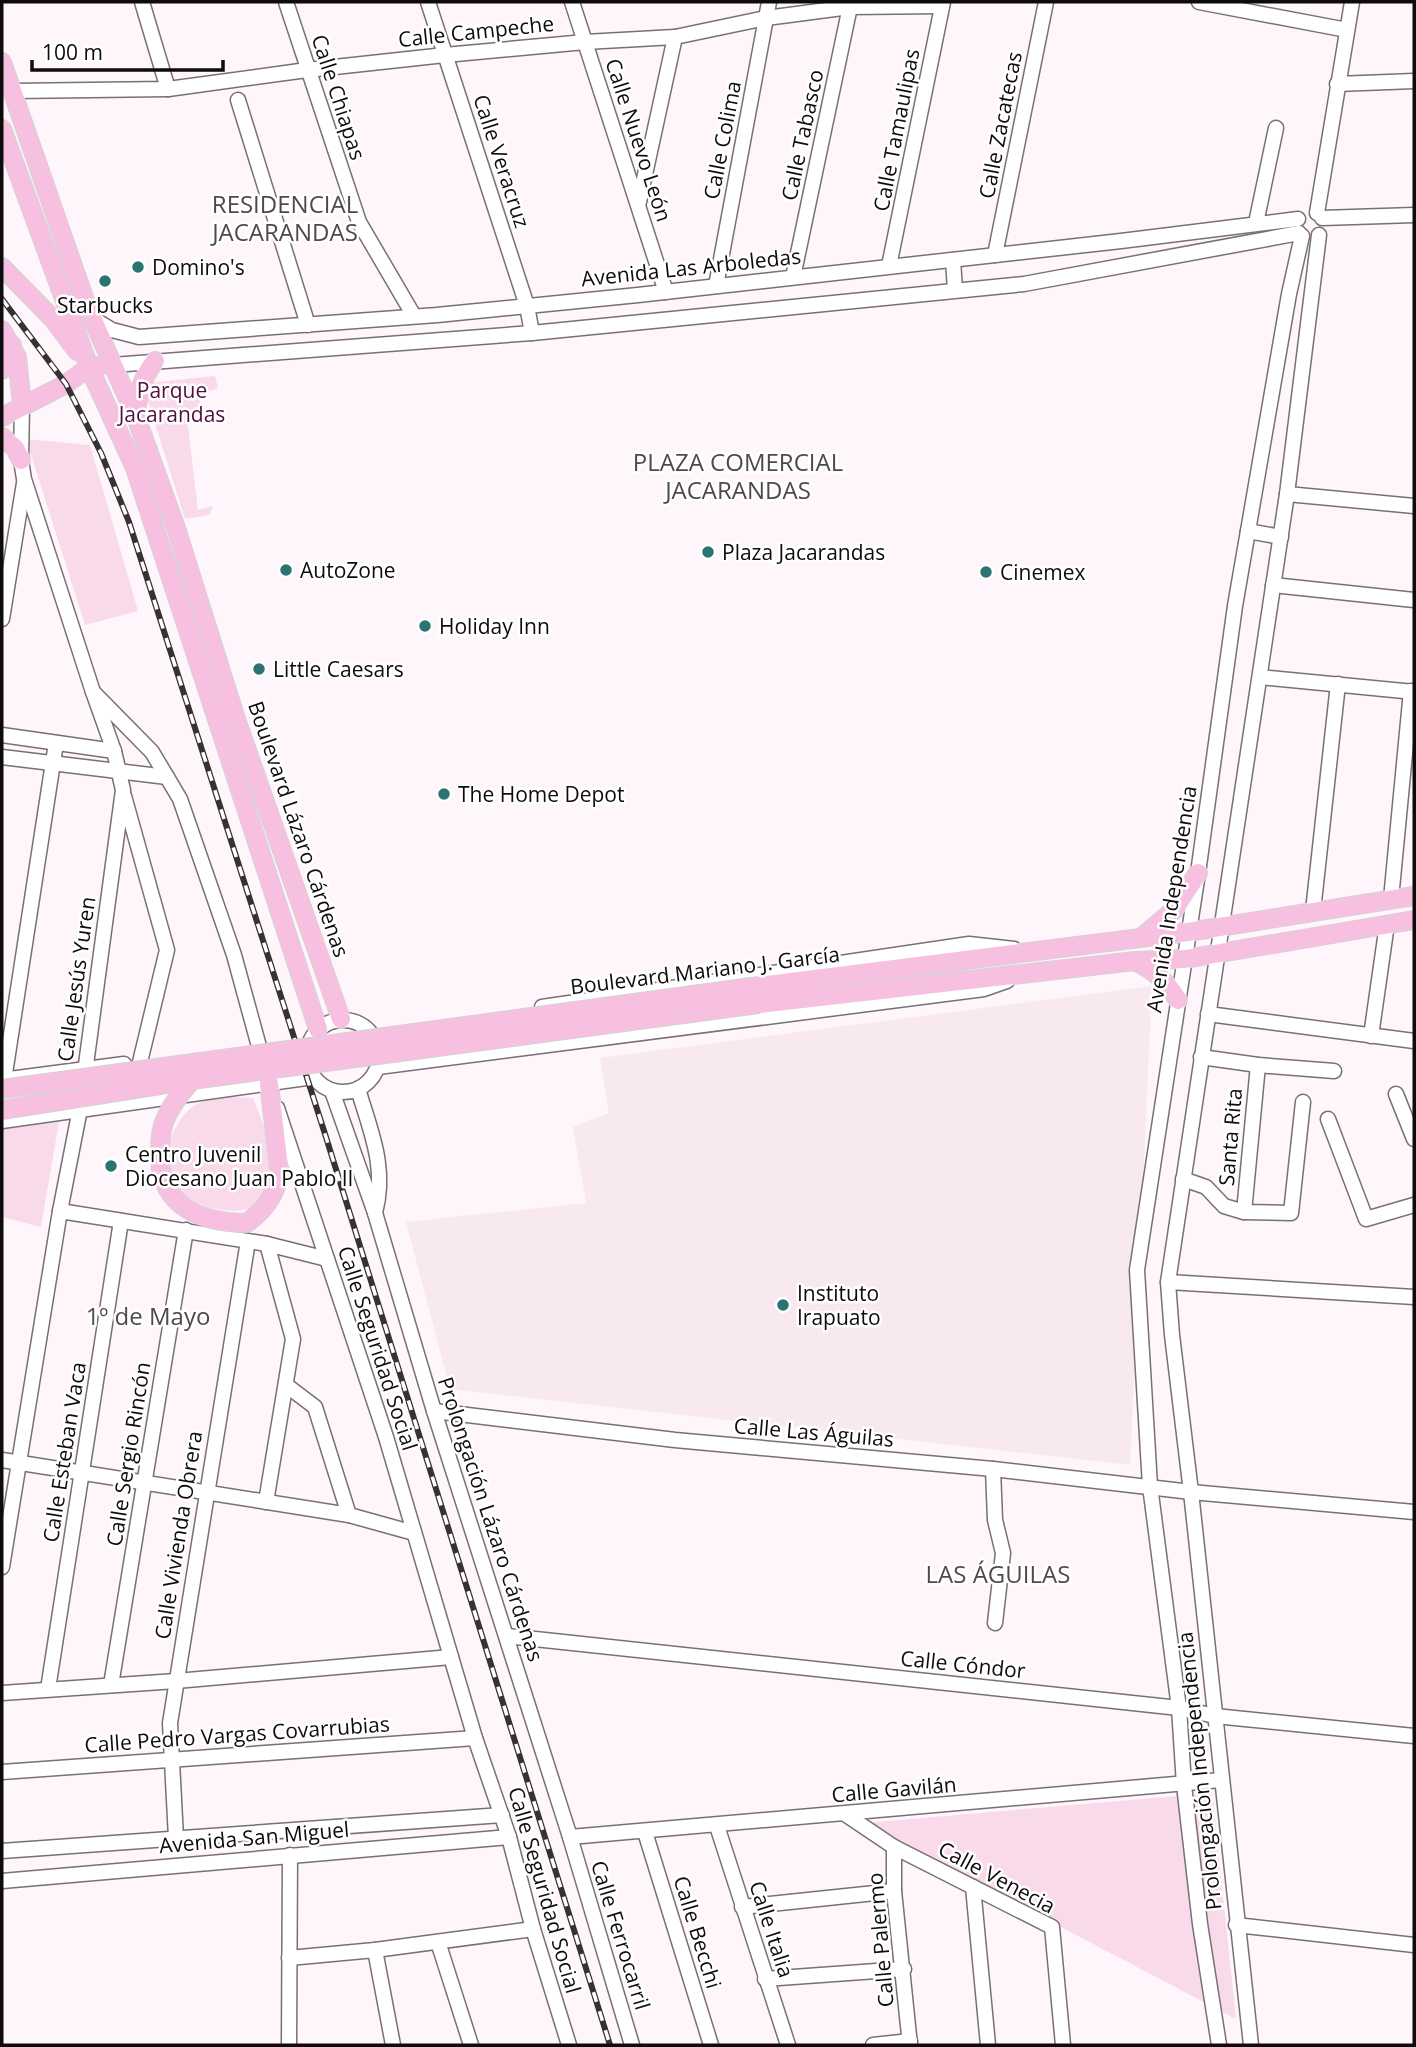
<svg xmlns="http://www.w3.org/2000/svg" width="1416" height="2047" font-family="'Open Sans',sans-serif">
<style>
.built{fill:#f8e8f0}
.green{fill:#f9daeb}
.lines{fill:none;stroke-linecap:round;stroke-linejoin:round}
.minor-casing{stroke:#787074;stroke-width:17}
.major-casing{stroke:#d4d3d3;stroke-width:20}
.minor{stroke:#fff;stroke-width:14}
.major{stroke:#f7c0e1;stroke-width:18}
.rail-casing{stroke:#363234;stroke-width:6}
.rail{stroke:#fff;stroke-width:3.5;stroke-dasharray:10;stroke-linecap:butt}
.major-bridge-casing{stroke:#d4d3d3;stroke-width:20;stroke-linecap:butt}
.major-bridge{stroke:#f7c0e1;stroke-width:18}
.poi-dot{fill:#2a7472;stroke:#fff;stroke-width:2.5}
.labels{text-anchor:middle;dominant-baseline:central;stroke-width:5;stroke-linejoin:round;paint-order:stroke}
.street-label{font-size:21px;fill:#0e0b0c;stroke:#fff}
.poi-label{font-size:21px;fill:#0e0b0c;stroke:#fff;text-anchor:start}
.park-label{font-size:21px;fill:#540d3f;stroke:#fff}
.quarter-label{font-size:24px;fill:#4f494c;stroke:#fff}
</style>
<rect width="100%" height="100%" fill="#fef6fb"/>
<!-- built -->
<polygon class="built" points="1152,986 1130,1465 450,1389 406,1222 586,1203 573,1127 609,1113 600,1058"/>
<!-- green -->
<g class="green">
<polygon points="215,376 218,388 203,393 196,413 187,418 198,510 213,506 209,515 185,519 146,395 147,383"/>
<polygon points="26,439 90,445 138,611 85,625"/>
<path d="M231,1097L253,1098C261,1118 279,1160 273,1181C271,1187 260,1203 254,1206C235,1217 198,1208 183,1193C173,1183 169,1168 169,1154C169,1144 170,1138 175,1129C190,1101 201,1101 231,1097Z"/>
<polygon points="59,1122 41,1227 2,1217 2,1129"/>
<polygon points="1212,1793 1236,2019 863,1823"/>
</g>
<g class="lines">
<defs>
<g id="minor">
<polyline points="142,2 168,89"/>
<polyline points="286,2 359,222 414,316"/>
<polyline points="428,2 527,306 532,333"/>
<polyline points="572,2 666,292"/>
<polyline points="1199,2 1347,30"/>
<polyline points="1337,84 1414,81"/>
<polyline points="12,91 168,89 307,70 445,55 585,42 675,37 766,18 850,7 942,6"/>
<polyline points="238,100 308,325"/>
<polyline points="639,202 675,37"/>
<polyline points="1317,213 1352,2"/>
<polyline points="1322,218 1414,215"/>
<polyline points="1256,223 1276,128"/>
<polyline points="995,255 1046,2"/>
<polyline points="953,260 955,290"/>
<polyline points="889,266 943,2"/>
<polyline points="793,277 851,2"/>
<polyline points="716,286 769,2"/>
<polyline points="92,318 112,330 139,337 437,315 638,295 1121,241 1298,219"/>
<polyline points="113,365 532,333 1024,284 1299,233"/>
<polyline points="1287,494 1414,506"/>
<polyline points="1248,531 1281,537"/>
<polyline points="1273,585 1414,600"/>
<polyline points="2,619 24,483"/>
<polyline points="1260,677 1414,692"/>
<polyline points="93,692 152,752 180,799 234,955 263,1061"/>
<polyline points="2,735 114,751"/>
<polyline points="2,757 167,777"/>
<polyline points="124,796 167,950 140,1062"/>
<polyline points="1391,899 1411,691"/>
<polyline points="1313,911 1338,684"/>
<polyline points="542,1007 969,944 1014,949"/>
<polyline points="1208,1014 1414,1041"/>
<circle cx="343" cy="1056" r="36"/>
<polyline points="1371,1036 1387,924"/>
<polyline points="1201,1057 1258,1065 1334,1071"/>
<polyline points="378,1067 984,989 1007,981"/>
<polyline points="2,1080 124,1064"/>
<polyline points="4,1080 56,743"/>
<path d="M358,1089C371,1132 387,1168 375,1213"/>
<polyline points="332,1091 375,1213 434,1411 570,1837 632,2045"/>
<polyline points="1396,1094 1414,1139"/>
<polyline points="277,1108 386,1437 475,1738 509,1837 533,1929 569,2045"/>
<polyline points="1328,1119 1366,1219 1414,1205"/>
<polyline points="2,1121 313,1077"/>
<polyline points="1183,1179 1206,1187 1224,1206 1244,1212 1291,1213 1303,1102"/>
<polyline points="60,1211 267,1244 327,1259"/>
<polyline points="1244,1212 1258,1065"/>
<polyline points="1168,1282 1414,1297"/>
<polyline points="286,1385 315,1407 349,1515"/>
<polyline points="434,1411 675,1440 993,1469 1191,1492 1414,1512"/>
<polyline points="2,1460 349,1515 414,1533"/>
<polyline points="993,1469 995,1520 1003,1553 995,1623"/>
<polyline points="266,1502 293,1339 267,1244"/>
<polyline points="2,1567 60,1211 80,1109 123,790 114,751 93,692 24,479 21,460 22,405"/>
<polyline points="507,1636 1179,1708 1215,1716 1414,1736"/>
<polyline points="111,1685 186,1230"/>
<polyline points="48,1689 121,1221"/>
<polyline points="2,1693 176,1681 451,1657"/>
<polyline points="2,1772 475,1738"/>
<polyline points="845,1814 894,1847 1052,1927 1063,2045"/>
<polyline points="717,1826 788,2045"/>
<polyline points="645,1832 711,2045"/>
<polyline points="570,1837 1221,1780"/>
<polyline points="176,1838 170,1723 248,1241"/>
<polyline points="894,1847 894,1891 910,2045"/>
<polyline points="2,1851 502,1815"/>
<polyline points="2,1881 509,1837"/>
<polyline points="973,1887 988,2045"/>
<polyline points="742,1907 894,1891"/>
<polyline points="1236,1925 1414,1945"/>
<polyline points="438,1942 471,2045"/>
<polyline points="375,1950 393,2045"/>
<polyline points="289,1958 375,1950 533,1929"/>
<polyline points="765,1979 904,1969"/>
<polyline points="289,2045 290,1855"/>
<polyline points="873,2045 910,2041"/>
<polyline points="1219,2045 1200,1924 1184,1785 1179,1708 1150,1486 1137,1270 1198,873 1235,606 1289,294 1302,236"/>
<polyline points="1251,2045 1191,1492 1172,1335 1168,1282 1287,494 1319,235"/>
</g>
<g id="major">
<polyline points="2,62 88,309 136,417 176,528 236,719 341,1019"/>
<polyline points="2,129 89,367 135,468 318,1029"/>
<polyline points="2,267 53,319 77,351"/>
<polyline points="2,330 17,357 22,405"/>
<polyline points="2,370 9,357 12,345"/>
<path d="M136,414C138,392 142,378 155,361"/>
<polyline points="2,417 66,384 89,367 100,366"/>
<polyline points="2,437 15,448 21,460"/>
<polyline points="1141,938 1174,910 1198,873"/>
<path d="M1135,961C1155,971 1166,981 1178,1000"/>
<polyline points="759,986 1188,932 1414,896"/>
<polyline points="759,1004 1135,961 1185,959 1414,920"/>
<polyline points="269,1084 280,1175"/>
</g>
</defs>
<!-- minor casing -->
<use href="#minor" class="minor-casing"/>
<!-- major casing -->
<use href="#major" class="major-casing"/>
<!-- minor -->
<use href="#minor" class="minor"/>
<!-- major -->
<use href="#major" class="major"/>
<defs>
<polyline id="rail" points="2,299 66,384 101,453 129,522 325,1134 610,2045"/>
</defs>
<!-- rail casing -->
<use href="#rail" class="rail-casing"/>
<!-- rail -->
<use href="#rail" class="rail"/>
<defs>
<g id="major-bridge">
<path d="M192,1080C182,1092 171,1105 165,1120C160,1131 160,1146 160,1158C161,1208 204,1223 247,1223C265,1210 274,1196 280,1175"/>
<polyline points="2,1089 759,986"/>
<polyline points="2,1110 192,1080 759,1004"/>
</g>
</defs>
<!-- major-bridge casing -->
<use href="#major-bridge" class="major-bridge-casing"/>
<!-- major-bridge -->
<use href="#major-bridge" class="major-bridge"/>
</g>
<!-- markers -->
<g class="poi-dot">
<circle cx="138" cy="267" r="7"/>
<circle cx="105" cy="281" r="7"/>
<circle cx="708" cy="552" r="7"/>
<circle cx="286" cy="570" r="7"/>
<circle cx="986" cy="572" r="7"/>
<circle cx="425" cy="626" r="7"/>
<circle cx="259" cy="669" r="7"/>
<circle cx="444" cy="794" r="7"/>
<circle cx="111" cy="1166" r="7"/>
<circle cx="783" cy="1305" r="7"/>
</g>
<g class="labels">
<!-- street labels -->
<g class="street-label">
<text transform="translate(476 31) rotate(-6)">Calle Campeche</text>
<text transform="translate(339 97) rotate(72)">Calle Chiapas</text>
<text transform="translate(1000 125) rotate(-79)">Calle Zacatecas</text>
<text transform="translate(896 130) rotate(-79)">Calle Tamaulipas</text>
<text transform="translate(802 135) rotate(-78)">Calle Tabasco</text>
<text transform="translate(639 140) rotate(72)">Calle Nuevo León</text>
<text transform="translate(722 140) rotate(-79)">Calle Colima</text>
<text transform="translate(502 161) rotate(72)">Calle Veracruz</text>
<text transform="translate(691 267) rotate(-6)">Avenida Las Arboledas</text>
<text transform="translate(299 829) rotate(71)">Boulevard Lázaro Cárdenas</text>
<text transform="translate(1171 899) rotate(-81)">Avenida Independencia</text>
<text transform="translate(705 970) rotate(-7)">Boulevard Mariano J. García</text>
<text transform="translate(76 979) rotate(-82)">Calle Jesús Yuren</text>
<text transform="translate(1230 1137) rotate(-85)">Santa Rita</text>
<text transform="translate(378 1348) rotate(72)">Calle Seguridad Social</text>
<text transform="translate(814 1432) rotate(5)">Calle Las Águilas</text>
<text transform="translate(64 1452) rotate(-81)">Calle Esteban Vaca</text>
<text transform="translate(128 1454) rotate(-81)">Calle Sergio Rincón</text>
<text transform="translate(491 1519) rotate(72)">Prolongación Lázaro Cárdenas</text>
<text transform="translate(178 1535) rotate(-81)">Calle Vivienda Obrera</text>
<text transform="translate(963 1664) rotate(6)">Calle Cóndor</text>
<text transform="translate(237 1734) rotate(-4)">Calle Pedro Vargas Covarrubias</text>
<text transform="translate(1199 1771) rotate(-96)">Prolongación Independencia</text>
<text transform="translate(894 1789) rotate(-5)">Calle Gavilán</text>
<text transform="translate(254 1837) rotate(-5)">Avenida San Miguel</text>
<text transform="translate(997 1877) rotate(28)">Calle Venecia</text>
<text transform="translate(545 1890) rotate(74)">Calle Seguridad Social</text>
<text transform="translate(772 1929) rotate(72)">Calle Italia</text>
<text transform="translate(698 1932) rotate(73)">Calle Becchi</text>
<text transform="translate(621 1935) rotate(73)">Calle Ferrocarril</text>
<text transform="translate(880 1940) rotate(-95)">Calle Palermo</text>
</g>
<!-- poi labels -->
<g class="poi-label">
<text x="152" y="267">Domino's</text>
<text x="105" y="305" text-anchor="middle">Starbucks</text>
<text x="722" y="552">Plaza Jacarandas</text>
<text x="300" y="570">AutoZone</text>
<text x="1000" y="572">Cinemex</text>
<text x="439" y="626">Holiday Inn</text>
<text x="273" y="669">Little Caesars</text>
<text x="458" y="794">The Home Depot</text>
<text x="125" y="1154">Centro Juvenil<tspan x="125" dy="24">Diocesano Juan Pablo II</tspan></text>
<text x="797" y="1293">Instituto<tspan x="797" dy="24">Irapuato</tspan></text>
</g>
<!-- park labels -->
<g class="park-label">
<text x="172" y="390">Parque<tspan x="172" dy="24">Jacarandas</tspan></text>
</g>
<!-- quarter labels -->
<g class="quarter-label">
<text x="285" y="203">RESIDENCIAL<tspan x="285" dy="28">JACARANDAS</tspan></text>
<text x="738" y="461">PLAZA COMERCIAL<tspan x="738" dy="28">JACARANDAS</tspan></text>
<text x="148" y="1315">1º de Mayo</text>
<text x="998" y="1573">LAS ÁGUILAS</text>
</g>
</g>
<!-- border -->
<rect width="1416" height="2047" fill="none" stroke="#0e0b0c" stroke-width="7"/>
<!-- scale -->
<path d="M32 60v10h191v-10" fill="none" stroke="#0e0b0c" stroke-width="3.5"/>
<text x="42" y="60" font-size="21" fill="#0e0b0c" stroke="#ffffff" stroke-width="5" paint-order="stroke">100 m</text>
</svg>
